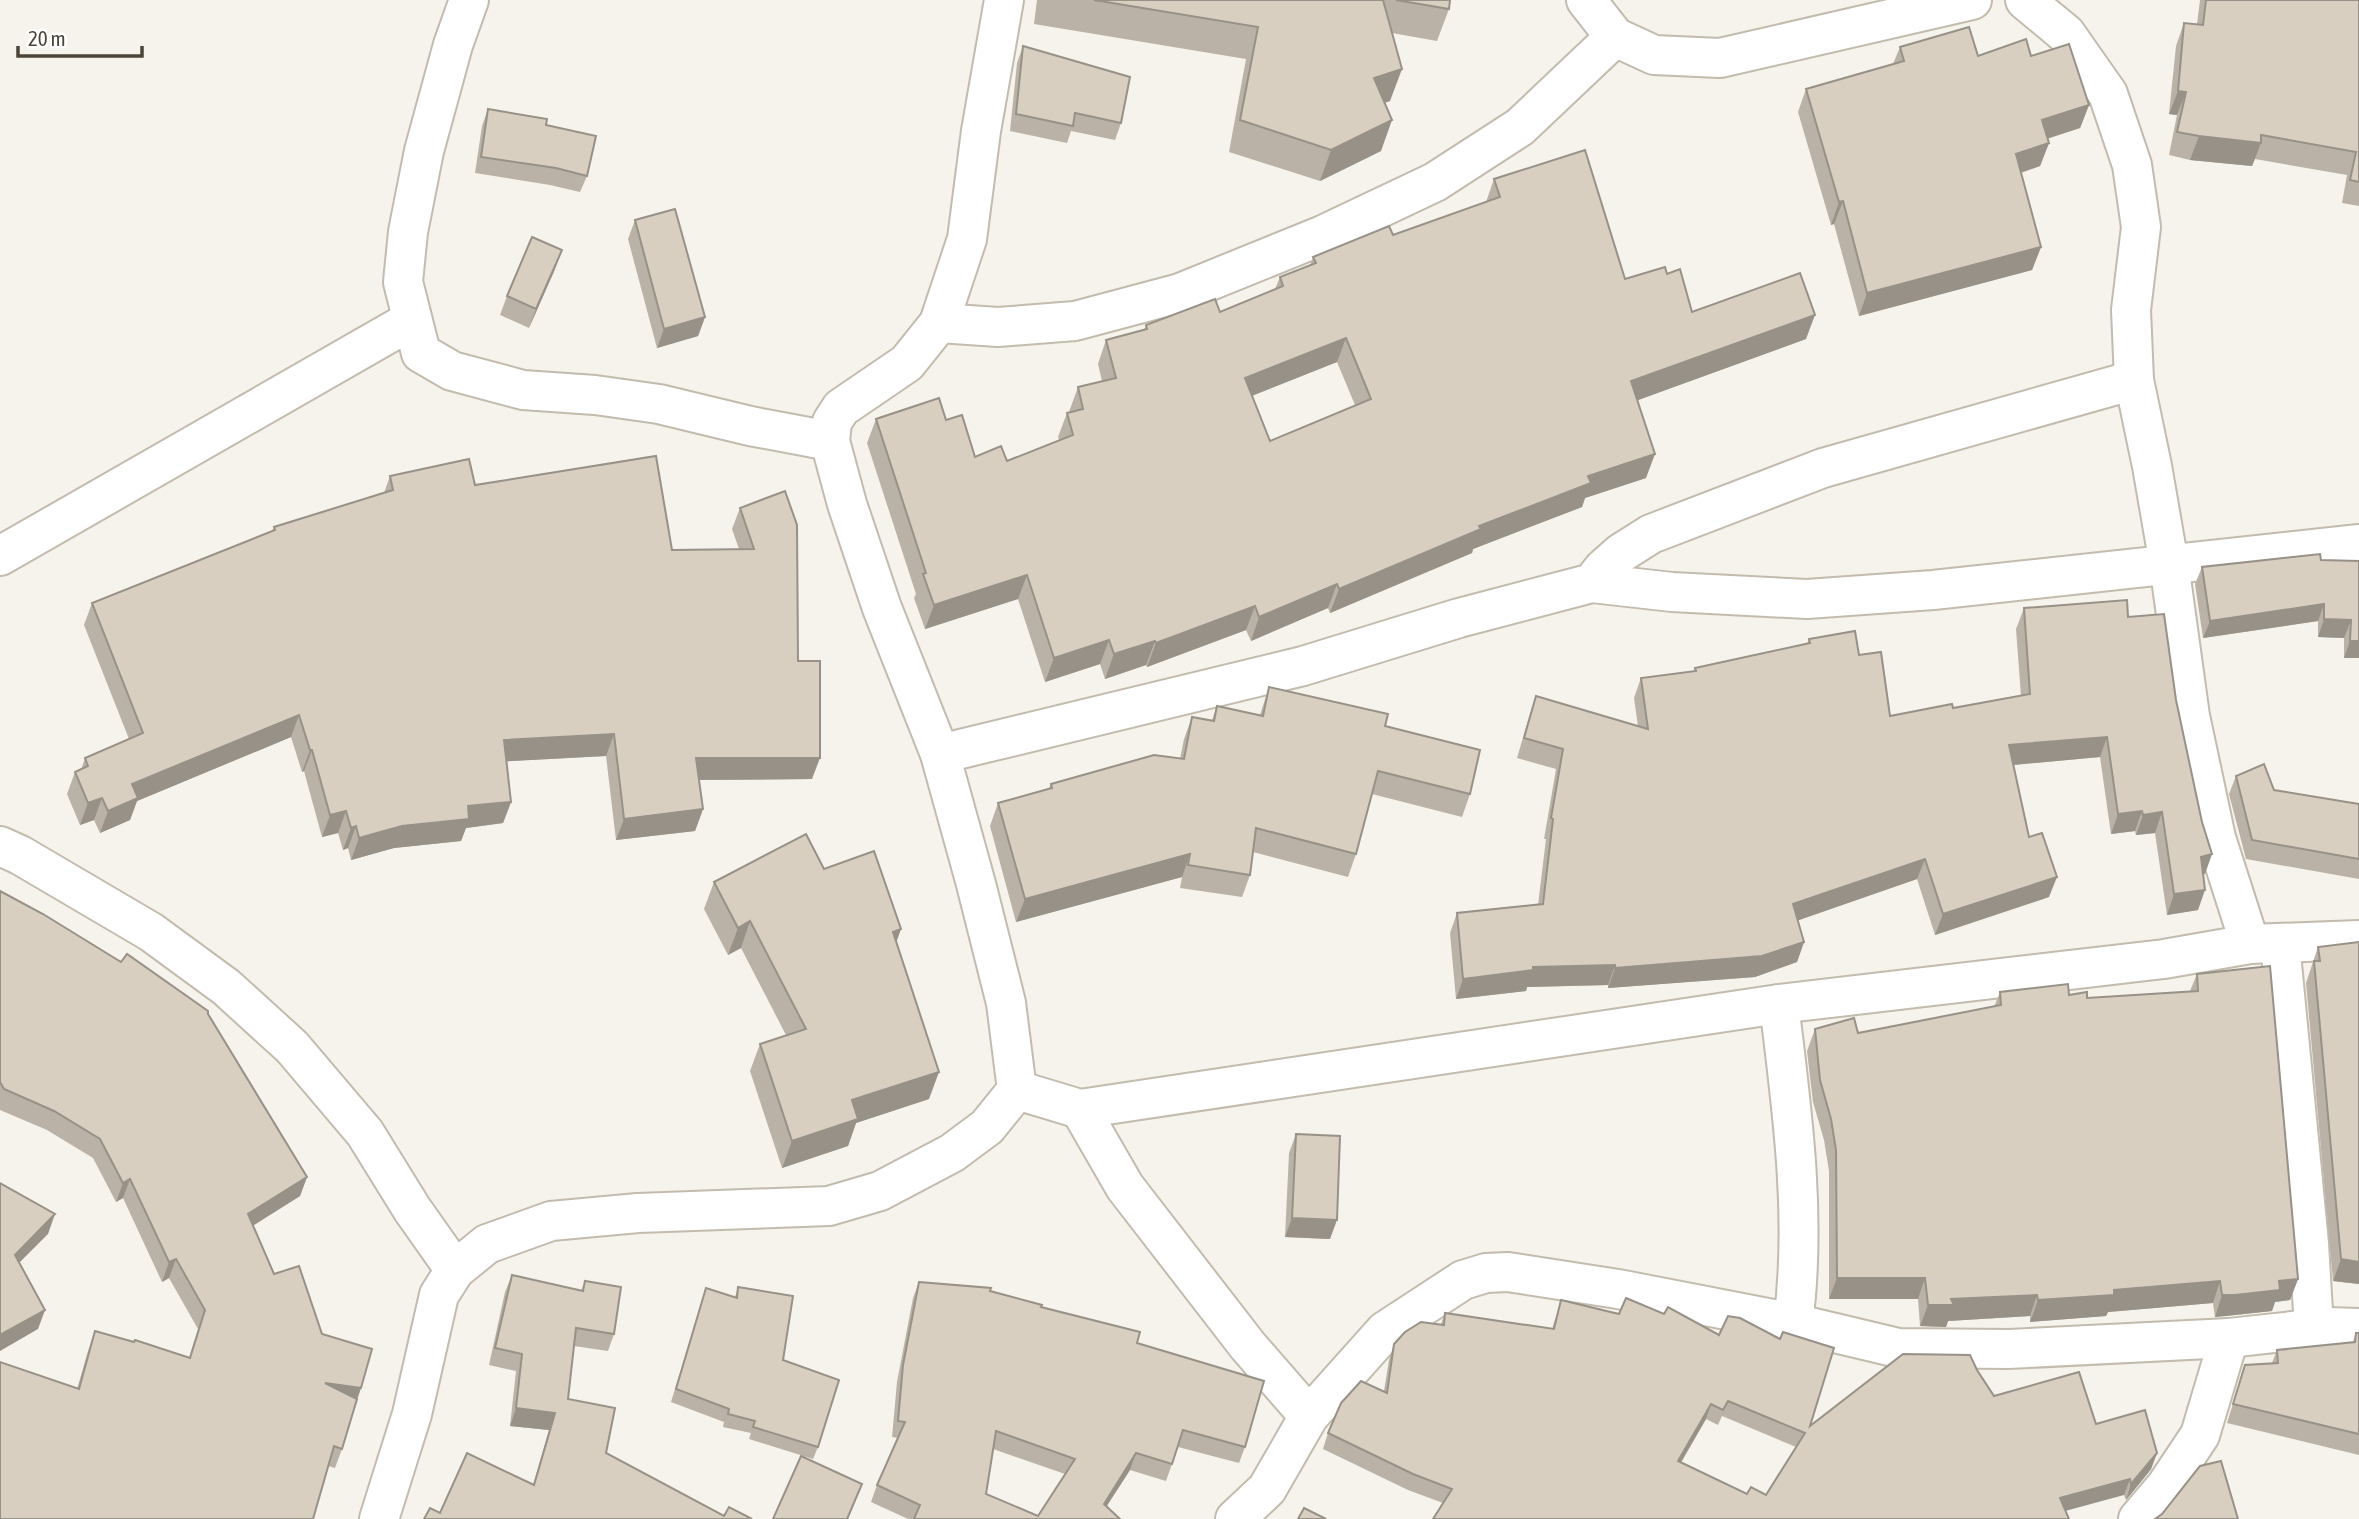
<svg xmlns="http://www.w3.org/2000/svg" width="2359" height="1519" font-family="'Asap Condensed',sans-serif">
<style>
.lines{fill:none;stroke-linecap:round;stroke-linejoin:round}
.minor-casing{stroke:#c2bbae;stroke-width:42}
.minor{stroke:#fff;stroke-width:38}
.wall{fill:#bab2a6;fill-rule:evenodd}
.shaded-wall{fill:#979187}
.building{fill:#d8cfc1;stroke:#979187;stroke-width:2;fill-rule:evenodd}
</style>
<rect width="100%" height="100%" fill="#f6f3ec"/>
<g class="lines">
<defs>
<g id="minor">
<polyline points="469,0 453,45 424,151 408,232 403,282 421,353 452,371 523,390 595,395 659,404 750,426 830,441"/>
<polyline points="1586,0 1615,37 1654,55 1720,58 1972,0"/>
<polyline points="2025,0 2066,34 2108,94 2132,165 2141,227 2131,310 2134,380 2152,466 2169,564 2190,716 2216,838 2250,944"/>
<polyline points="939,323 998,327 1075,321 1180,293 1323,235 1435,182 1520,127 1615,37"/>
<polyline points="0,556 412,320"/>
<polyline points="1592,583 1603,569 1621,553 1651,534 1823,468 2134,380"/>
<polyline points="940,754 1303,666 1459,618 1592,583 1672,592 1807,599 1933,590 2359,544"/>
<polyline points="0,846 20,855 151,932 226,987 292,1047 365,1133 412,1209 455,1270"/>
<polyline points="2280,943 2309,1243 2314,1329"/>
<path d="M1779,1004C1792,1109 1807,1218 1793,1323"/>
<polyline points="1017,1090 1080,1109 1779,1004 2164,959 2250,944 2359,940"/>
<polyline points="1080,1109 1125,1187 1248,1346 1309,1416"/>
<polyline points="379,1519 412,1414 439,1295 455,1270 487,1244 551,1221 638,1213 829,1206 880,1191 952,1153 987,1127 1017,1090 1006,1003 976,884 940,754 882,608 847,504 830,441 832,422 841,408 907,363 939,323 967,239 981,131 1004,0"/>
<polyline points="1235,1519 1267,1489 1309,1416 1385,1331 1463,1280 1486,1273 1508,1272 1618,1289 1793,1323 1898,1348 2009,1349 2229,1338 2329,1327 2359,1328"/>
<polyline points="2138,1519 2166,1486 2200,1435 2229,1338"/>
</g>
</defs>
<!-- minor casing -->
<use href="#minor" class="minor-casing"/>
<!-- minor -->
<use href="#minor" class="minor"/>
</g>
<!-- wall -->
<g class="wall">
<polygon points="1037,0 1450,0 1449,9 1437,41 1392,33 1390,101 1385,103 1381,151 1320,181 1229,152 1246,59 1034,24"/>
<polygon points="2200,0 2359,0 2359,206 2342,203 2347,175 2255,159 2252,166 2190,160 2169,155 2177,115 2169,114 2176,46 2184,23 2197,24"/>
<polygon points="1023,46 1121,123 1115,140 1071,131 1067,143 1010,131 1017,63"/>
<polygon points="1900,47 1978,56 2031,56 2089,105 2080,128 2047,139 2049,143 2040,166 2021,173 2041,247 2032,270 1859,316 1834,224 1831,225 1798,112 1806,89 1893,64"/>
<polygon points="488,109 546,125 587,176 580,192 550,185 475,173 482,126"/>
<path d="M1494,179L1625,279L1667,274L1692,312L1806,339L1637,400L1646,478L1585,498L1582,507L1473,549L1472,553L1330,613L1328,608L1251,641L1246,630L1147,667L1146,665L1105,679L1100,664L1045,682L1018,599L925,629L914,598L916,594L867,443L876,419L946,420L975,457L1007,461L1059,440L1058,437L1067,413L1069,412L1078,387L1102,381L1098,364L1106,340L1144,330L1146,325L1220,312L1275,289L1280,277L1310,266L1313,257L1393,235L1486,202ZM1337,362L1355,405L1270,441L1252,396Z"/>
<polygon points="635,220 705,317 698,336 657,348 628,239"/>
<polygon points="555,269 529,328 500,315 507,296"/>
<polygon points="390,476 475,485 672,550 739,549 732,529 740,508 798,661 812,779 699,780 703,809 695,831 616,840 606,756 507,761 511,802 503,823 466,828 461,841 394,848 351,860 348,848 343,850 338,833 322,837 304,771 302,772 291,737 137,801 130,820 100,833 94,820 80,825 67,794 75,772 81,770 85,758 129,739 84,625 92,603 272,531 274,527 384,493"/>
<polygon points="2321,560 2359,561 2359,658 2344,658 2344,638 2318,637 2318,621 2203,638 2195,584 2202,567"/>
<polygon points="2024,608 2128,617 2176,700 2205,874 2203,874 2198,910 2167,915 2155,833 2136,835 2135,831 2111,834 2100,757 2013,765 2029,837 2049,897 1935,935 1917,879 1798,920 1804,942 1797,962 1755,977 1608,988 1608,985 1527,987 1526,991 1456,999 1450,933 1457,913 1538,905 1546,839 1544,839 1556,769 1517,758 1529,717 1536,696 1638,726 1634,698 1641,678 1694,672 1695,668 1807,644 1809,639 1859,655 1890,716 1953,708 2021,696 2016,629"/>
<polygon points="1269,687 1385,726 1470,794 1462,817 1372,794 1356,854 1348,877 1253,852 1250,875 1242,897 1180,888 1182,877 1016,922 990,826 998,803 1049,788 1051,784 1180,759 1184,739 1192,717 1212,720 1217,706 1260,715"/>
<polygon points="2236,776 2274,790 2359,804 2359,879 2246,859 2229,794"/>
<polygon points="824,869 901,929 896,943 929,1099 856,1123 848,1146 782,1168 750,1071 760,1044 786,1035 741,948 728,955 704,909 714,882"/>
<polygon points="0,891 208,1014 307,1177 300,1196 253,1226 274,1274 322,1334 361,1388 342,1449 335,1468 77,1389 88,1351 95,1331 189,1358 198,1329 169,1278 162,1282 123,1198 116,1202 93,1158 47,1130 0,1110"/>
<polygon points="2318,947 2359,1284 2333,1281 2306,983"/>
<polygon points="2197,974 2298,1279 2290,1300 2275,1302 2272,1311 2227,1316 2215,1317 2213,1303 2108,1312 2106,1316 2030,1322 2030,1316 1948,1321 1946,1327 1920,1326 1918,1299 1829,1299 1829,1171 1824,1140 1813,1102 1807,1051 1815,1029 1858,1033 1994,1007 2000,992 2069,995 2087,998 2190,991"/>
<polygon points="1296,1134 1330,1239 1285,1237 1289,1153"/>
<polygon points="512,1275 581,1291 585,1281 614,1334 608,1351 574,1346 568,1399 606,1453 724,1516 752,1519 440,1513 533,1485 549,1430 510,1426 516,1371 489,1365 505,1292"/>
<path d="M919,1282L990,1291L1041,1307L1137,1343L1245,1447L1239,1463L1178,1447L1166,1481L1130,1470L1107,1506L1120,1519H908L871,1502L877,1485L898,1438L892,1437L897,1382L913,1298ZM993,1449L1065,1474L1038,1516L986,1494Z"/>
<polygon points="738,1287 783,1360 818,1447 813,1459 749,1439 751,1433 723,1427 724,1422 671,1402 706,1288 735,1297"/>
<path d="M1561,1300L1810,1426L1977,1370L1994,1396L2096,1424L2157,1453L2151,1469L2148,1473L2126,1500L2124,1495L1443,1503L1408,1490L1323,1449L1328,1433L1384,1391L1389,1360L1394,1344L1441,1324L1445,1313L1552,1329ZM1722,1416L1796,1447L1766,1495L1747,1494L1681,1463L1706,1419L1718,1425Z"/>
<polygon points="2356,1333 2359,1333 2359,1455 2227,1423 2245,1365 2272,1363 2277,1350 2353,1342"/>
</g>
<!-- shaded-wall -->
<g class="shaded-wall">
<polygon points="1402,69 1390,101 1362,109 1374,78"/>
<polygon points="2178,91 2186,92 2177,115 2169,114"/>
<polygon points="2089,105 2080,128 2033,143 2042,120"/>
<polygon points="1392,120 1381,151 1320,181 1331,150"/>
<polygon points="2199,136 2261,143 2252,166 2190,160"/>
<polygon points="2049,143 2040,166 2007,177 2016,154"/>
<polygon points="1843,201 1834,224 1831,225 1839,202"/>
<polygon points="2041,247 2032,270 1859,316 1867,293"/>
<polygon points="562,250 555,269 529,328 536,309"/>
<polygon points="1815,315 1806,339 1622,406 1631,381"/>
<polygon points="705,317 698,336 657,348 664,329"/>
<polygon points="1346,338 1337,362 1236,402 1245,378"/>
<polygon points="1655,454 1646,478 1585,498 1582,507 1473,549 1472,553 1330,613 1339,589 1588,476"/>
<polygon points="1027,575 1018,599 925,629 934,605"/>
<polygon points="1337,584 1328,608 1251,641 1259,617"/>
<polygon points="2324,604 2318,621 2203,638 2210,621"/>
<polygon points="1255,606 1246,630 1147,667 1156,643"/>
<polygon points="2324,619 2351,620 2344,638 2318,637"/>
<polygon points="1109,640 1100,664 1045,682 1054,658"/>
<polygon points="1155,641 1146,665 1105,679 1114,654"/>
<polygon points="2350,641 2359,641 2359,658 2344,658"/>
<polygon points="299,715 291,737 137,801 130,820 100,833 108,811 132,784"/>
<polygon points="614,734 606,756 496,762 504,740"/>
<polygon points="2107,737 2100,757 2001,766 2009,745"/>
<polygon points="310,750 312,750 304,771 302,772"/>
<polygon points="696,758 820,758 812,779 688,780"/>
<polygon points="102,798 94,820 80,825 88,803"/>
<polygon points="511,802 503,823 466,828 461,841 394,848 351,860 359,838 468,806"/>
<polygon points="703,809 695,831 616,840 624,819"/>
<polygon points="346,811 338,833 322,837 330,815"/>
<polygon points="2142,811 2135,831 2111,834 2118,814"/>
<polygon points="2162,812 2155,833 2136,835 2143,815"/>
<polygon points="356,826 348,848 343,850 351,828"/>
<polygon points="1190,854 1182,877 1016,922 1025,899"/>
<polygon points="2212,854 2205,874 2194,877 2201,857"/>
<polygon points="1925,859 1917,879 1785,925 1793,904"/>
<polygon points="2057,877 2049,897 1935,935 1943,914"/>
<polygon points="2205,890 2198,910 2167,915 2174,894"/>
<polygon points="750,921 741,948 728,955 738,928"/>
<polygon points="901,929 891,956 893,932"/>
<polygon points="1804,942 1797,962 1755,977 1608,988 1615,968"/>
<polygon points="1615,965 1608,985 1527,987 1526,991 1456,999 1463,979 1533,967"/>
<polygon points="939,1072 929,1099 856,1123 848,1146 782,1168 792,1141 852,1100"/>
<polygon points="307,1177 300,1196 241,1233 248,1214"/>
<polygon points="130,1179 123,1198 116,1202 123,1183"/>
<polygon points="55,1214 48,1234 8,1274 15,1255"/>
<polygon points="1292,1218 1337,1220 1330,1239 1285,1237"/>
<polygon points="176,1259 169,1278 162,1282 169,1262"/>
<polygon points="2341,1259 2359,1262 2359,1284 2333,1281"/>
<polygon points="1837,1278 1925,1278 1918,1299 1829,1299"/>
<polygon points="2298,1279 2290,1300 2275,1302 2272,1311 2215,1317 2222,1295 2279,1281"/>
<polygon points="2220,1281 2213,1303 2108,1312 2106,1316 2030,1322 2038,1300 2114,1290"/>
<polygon points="2037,1295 2030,1316 1948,1321 1946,1327 1920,1326 1928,1305 1951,1299"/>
<polygon points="45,1310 38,1329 0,1351 0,1335"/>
<polygon points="325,1383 361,1388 354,1407"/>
<polygon points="1711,1404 1706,1419 1672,1477 1678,1461"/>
<polygon points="516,1408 555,1413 549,1430 510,1426"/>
<polygon points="1136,1453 1130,1470 1098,1519 1104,1504"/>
<polygon points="2157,1453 2151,1469 2148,1473 2126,1500 2131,1484"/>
<polygon points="2130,1479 2124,1495 2054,1514 2060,1498"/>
<polygon points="862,1484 848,1519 847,1519"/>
</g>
<!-- building -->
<g class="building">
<polygon points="1094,0 1383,0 1402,69 1374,78 1392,120 1331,150 1240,120 1258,27"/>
<polygon points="1396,0 1450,0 1449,9"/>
<polygon points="2206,0 2359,0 2359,182 2350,180 2356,152 2261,135 2261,143 2199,136 2177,132 2186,92 2178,91 2184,23 2203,25"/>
<polygon points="1969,27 1978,56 2026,39 2031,56 2069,44 2089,105 2042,120 2049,143 2016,154 2041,247 1867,293 1843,201 1839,202 1806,89 1904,61 1900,47"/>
<polygon points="1023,46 1130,77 1121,123 1075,113 1073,126 1016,114"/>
<polygon points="488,109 547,119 546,125 596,136 587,176 556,168 481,157"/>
<path d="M1585,150L1625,279L1665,267L1667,274L1680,269L1692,312L1800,273L1815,315L1631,381L1655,454L1588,476L1591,483L1479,526L1481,529L1339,589L1337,584L1259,617L1255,606L1156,643L1155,641L1114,654L1109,640L1054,658L1027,575L934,605L923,574L926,573L876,419L939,398L946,420L962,415L975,457L1001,446L1007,461L1073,435L1067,413L1083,409L1078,387L1116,378L1106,340L1147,329L1146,325L1215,299L1220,312L1283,286L1280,277L1316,263L1313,257L1389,226L1393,235L1500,197L1494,179ZM1346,338L1371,399L1270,441L1245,378Z"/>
<polygon points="675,209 705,317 664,329 635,220"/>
<polygon points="532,237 562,250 536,309 507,296"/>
<polygon points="656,456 672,550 754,549 740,508 785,491 797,525 798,661 820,661 820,758 696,758 703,809 624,819 614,734 504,740 511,802 468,806 469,819 402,826 359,838 356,826 351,828 346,811 330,815 312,750 310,750 299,715 132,784 138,798 108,811 102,798 88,803 75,772 88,766 85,758 143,733 92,603 275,530 274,527 393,490 390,476 469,459 475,485"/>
<polygon points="2320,554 2321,560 2359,561 2359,641 2350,641 2351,620 2324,619 2324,604 2210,621 2202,567"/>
<polygon points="2127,600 2128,617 2164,614 2176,700 2202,822 2212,854 2201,857 2205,890 2174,894 2162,812 2143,815 2142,811 2118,814 2107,737 2009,745 2029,837 2042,833 2057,877 1943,914 1925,859 1793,904 1804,942 1762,956 1615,968 1615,965 1533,967 1533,970 1463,979 1457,913 1543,904 1553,819 1551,818 1563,749 1524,738 1536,696 1648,729 1641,678 1696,671 1695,668 1810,643 1809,639 1855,631 1859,655 1881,652 1890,716 1952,704 1953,708 2030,694 2024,608"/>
<polygon points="1269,687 1388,714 1385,726 1480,750 1470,794 1378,771 1356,854 1256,828 1250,875 1188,865 1190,854 1025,899 998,803 1052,788 1051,784 1154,755 1184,759 1192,717 1214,721 1217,706 1263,716"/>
<polygon points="2264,764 2274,790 2359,804 2359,859 2252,840 2236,776"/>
<polygon points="806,834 824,869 874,851 901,929 893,932 939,1072 852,1100 858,1119 792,1141 760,1044 806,1029 750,921 738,928 714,882"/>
<polygon points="0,891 43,914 121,962 127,954 208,1011 208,1014 307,1177 248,1214 274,1274 299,1266 322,1334 372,1349 361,1388 325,1383 357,1399 342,1449 334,1446 313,1519 0,1519 0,1362 79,1389 95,1331 134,1342 135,1340 190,1358 205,1310 176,1259 169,1262 130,1179 123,1183 100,1139 54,1111 4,1089 0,1082"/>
<polygon points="2359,942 2359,1262 2341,1259 2314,961 2320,961 2318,947"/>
<polygon points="2270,966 2298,1279 2279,1281 2280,1290 2235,1295 2222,1295 2220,1281 2114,1290 2114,1295 2038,1300 2037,1295 1951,1299 1954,1305 1928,1305 1925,1278 1837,1278 1836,1150 1831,1119 1820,1080 1815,1029 1854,1018 1858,1033 2001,1005 2000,992 2068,984 2069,995 2087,992 2087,998 2198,991 2197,974"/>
<polygon points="1296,1134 1340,1136 1337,1220 1292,1218"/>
<polygon points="0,1183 55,1214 15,1255 45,1310 0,1335"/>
<polygon points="512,1275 583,1291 585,1281 621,1287 614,1334 576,1328 568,1399 615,1408 606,1453 724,1516 729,1507 752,1519 424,1519 430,1508 440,1513 467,1453 534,1485 555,1413 516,1408 522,1354 495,1348"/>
<path d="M919,1282L991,1288L990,1291L1042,1305L1041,1307L1140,1332L1137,1343L1264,1381L1245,1447L1183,1430L1172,1464L1136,1453L1104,1504L1120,1519H914L920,1505L877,1485L905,1422L898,1421L903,1365ZM996,1431L1075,1459L1038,1516L986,1494Z"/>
<polygon points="738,1287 793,1296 783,1360 839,1380 818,1447 753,1427 755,1421 728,1414 729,1409 676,1389 706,1288 737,1298"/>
<path d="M1626,1298L1664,1314L1668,1307L1719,1335L1728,1316L1740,1318L1780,1339L1783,1332L1834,1348L1810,1426L1903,1354L1970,1355L1977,1370L1994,1396L2079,1372L2096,1424L2145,1410L2157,1453L2131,1484L2130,1479L2060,1498L2069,1519H1433L1452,1489L1413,1474L1328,1433L1341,1403L1361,1381L1387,1393L1394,1344L1405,1332L1421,1322L1444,1325L1445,1313L1554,1329L1561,1300L1619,1314ZM1728,1401L1805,1433L1766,1495L1751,1487L1747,1494L1678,1461L1711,1404L1723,1410Z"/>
<polygon points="2356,1333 2359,1333 2359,1434 2233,1404 2245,1365 2278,1363 2277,1350 2355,1342"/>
<polygon points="801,1456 862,1484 847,1519 773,1519"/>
<polygon points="2221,1461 2238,1519 2155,1519 2162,1514 2200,1466"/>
<polygon points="1304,1508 1326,1519 1298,1519"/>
</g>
<!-- scale -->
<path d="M18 46v10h124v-10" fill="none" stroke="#4b4439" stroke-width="3.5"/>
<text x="28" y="46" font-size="21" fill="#4b4439" stroke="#ffffff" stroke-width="5" paint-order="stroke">20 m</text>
</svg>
